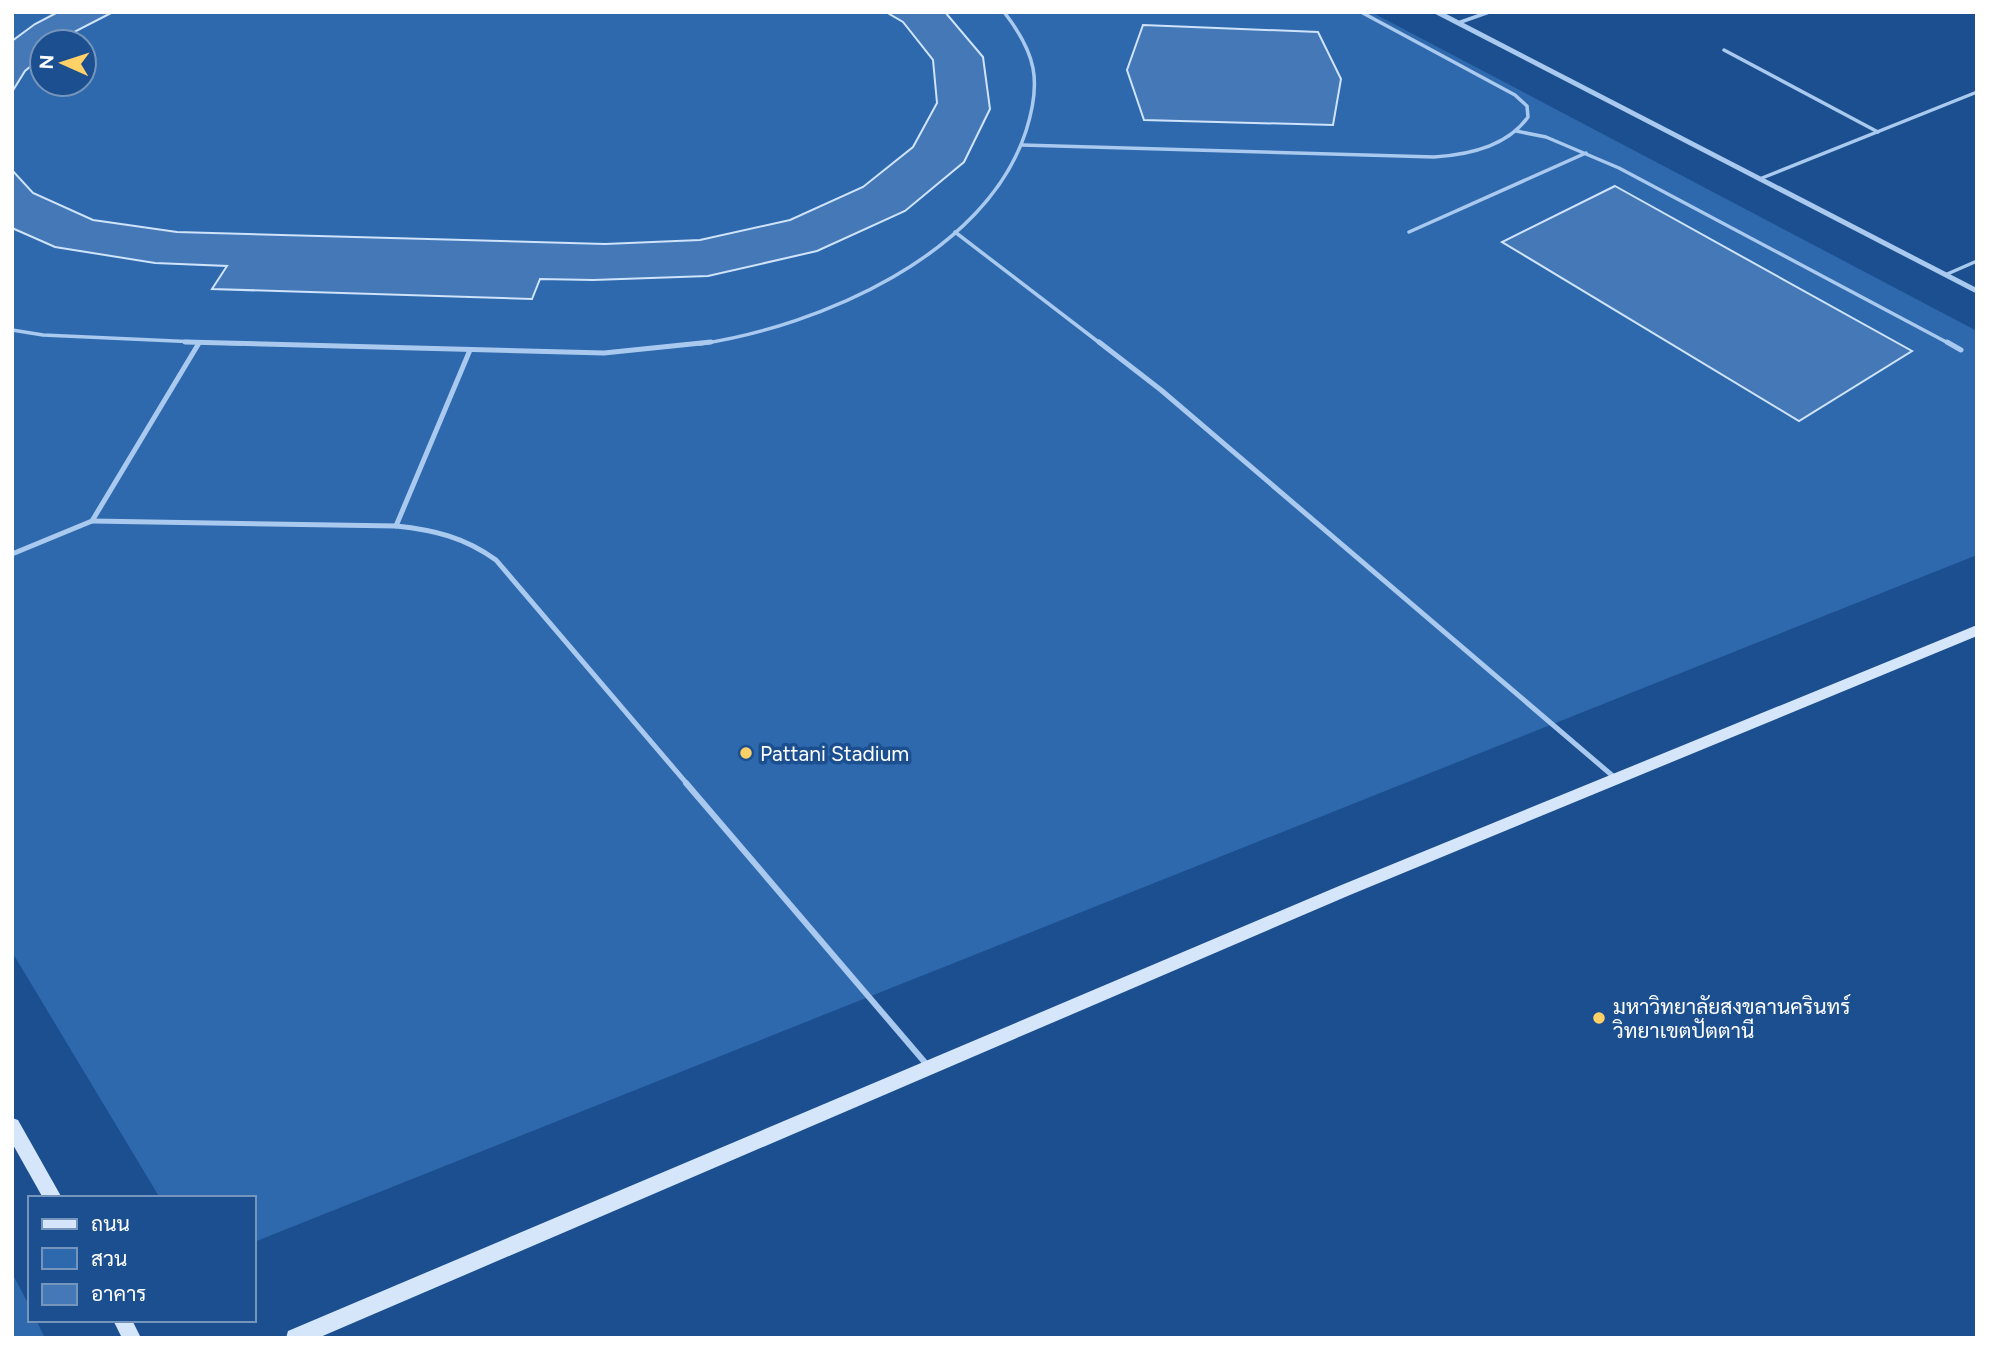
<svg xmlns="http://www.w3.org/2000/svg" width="1989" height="1350" font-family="Figtree,Sarabun,sans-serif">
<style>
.green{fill:#2e69ad;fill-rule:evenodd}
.building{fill:#4478b7;stroke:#cfe3fa;stroke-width:2}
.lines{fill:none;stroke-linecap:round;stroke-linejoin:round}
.lane-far2{stroke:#a9c9ee;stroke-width:3.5}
.lane-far1{stroke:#a9c9ee;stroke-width:5}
.lane{stroke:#a9c9ee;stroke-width:6}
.street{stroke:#a9c9ee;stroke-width:5}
.secondary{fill:#d6e6fa;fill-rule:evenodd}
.poi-dot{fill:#ffd166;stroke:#1b4f8f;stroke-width:2.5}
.labels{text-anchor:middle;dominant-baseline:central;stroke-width:7;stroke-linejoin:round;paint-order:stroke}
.poi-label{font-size:21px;fill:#fff;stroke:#1b4f8f;text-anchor:start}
</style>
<rect width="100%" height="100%" fill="#1b4f8f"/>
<!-- green -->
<g class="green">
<path d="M12,12H1371L1977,331V555L254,1242V1198H160L12,952ZM42,42H84V84H42Z"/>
<polygon points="12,1273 30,1307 30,1320 36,1320 45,1338 12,1338"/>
</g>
<!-- building -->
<g class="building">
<polygon points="58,12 113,12 72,33 61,42 42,42 42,57 25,71 12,92 12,41 35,24"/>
<polygon points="886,12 945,12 983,57 990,109 964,162 905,211 817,251 708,276 593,280 540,279 532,299 212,289 227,266 155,263 55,247 12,228 12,170 33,193 93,220 177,232 605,244 700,240 790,220 863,187 913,147 937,103 933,60 903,22"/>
<polygon points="1143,25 1318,32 1341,79 1333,125 1144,120 1127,70"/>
<polygon points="1615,186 1912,351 1799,421 1502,242"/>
</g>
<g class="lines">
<!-- lane-far2 -->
<g class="lane-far2">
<polyline points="1458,23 1489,12"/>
<polyline points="1724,50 1878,132"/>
<polyline points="1516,131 1546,137 1619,168 1950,344"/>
<path d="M1022,145L1434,157C1467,155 1507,147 1528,117L1527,106L1515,95L1361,12"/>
<polyline points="1762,178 1977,92"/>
<polyline points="955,232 1101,344"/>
<polyline points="1409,232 1586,153"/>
<polyline points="1945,275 1977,261"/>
<polyline points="12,330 43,335 241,344"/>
<path d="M700,344C819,326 986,255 1026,131C1042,81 1036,53 1004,12"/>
</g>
<!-- lane-far1 -->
<g class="lane-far1">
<polyline points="185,342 604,353 711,342"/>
<polyline points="1099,342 1161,390 1614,777"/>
<polyline points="1947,342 1961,350"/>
<path d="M92,521L396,526C434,530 464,537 496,560L688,785"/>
<polyline points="396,526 470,350"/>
<polyline points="12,554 92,521 199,343"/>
</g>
<!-- lane -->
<polyline class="lane" points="686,783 928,1066"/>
<!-- street -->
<polyline class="street" points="1437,12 1977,291"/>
<!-- secondary -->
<g class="secondary">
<polygon points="1977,625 1977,636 1350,895 318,1338 286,1338 288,1331 1339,886"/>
<polygon points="12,1118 18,1120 62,1198 43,1198 12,1143"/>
<polygon points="113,1320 132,1320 141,1338 122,1338"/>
</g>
</g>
<!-- markers -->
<g class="poi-dot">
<circle cx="746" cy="753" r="7"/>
<circle cx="1599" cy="1018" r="7"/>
</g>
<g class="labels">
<!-- poi labels -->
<g class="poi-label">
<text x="760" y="753">Pattani Stadium</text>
<text x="1613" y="1006">มหาวิทยาลัยสงขลานครินทร์<tspan x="1613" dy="24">วิทยาเขตปัตตานี</tspan></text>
</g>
</g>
<!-- border -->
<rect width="1989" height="1350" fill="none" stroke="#ffffff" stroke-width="28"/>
<!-- legend -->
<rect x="28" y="1196" width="228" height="126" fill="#1b4f8f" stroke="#7695bc" stroke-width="2"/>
<rect x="42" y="1219" width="35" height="10" fill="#d6e6fa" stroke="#7695bc" stroke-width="2"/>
<text x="91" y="1231" font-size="21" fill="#ffffff">ถนน</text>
<rect x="42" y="1248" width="35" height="21" fill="#2e69ad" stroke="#7695bc" stroke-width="2"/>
<text x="91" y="1266" font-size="21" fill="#ffffff">สวน</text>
<rect x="42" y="1284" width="35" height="21" fill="#4478b7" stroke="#7695bc" stroke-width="2"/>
<text x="91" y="1301" font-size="21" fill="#ffffff">อาคาร</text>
<!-- north arrow -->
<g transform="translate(63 63) rotate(273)"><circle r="33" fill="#1b4f8f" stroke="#7695bc" stroke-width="2"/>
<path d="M0-5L12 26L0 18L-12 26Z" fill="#ffd166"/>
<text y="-10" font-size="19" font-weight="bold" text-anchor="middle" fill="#ffffff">N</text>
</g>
</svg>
